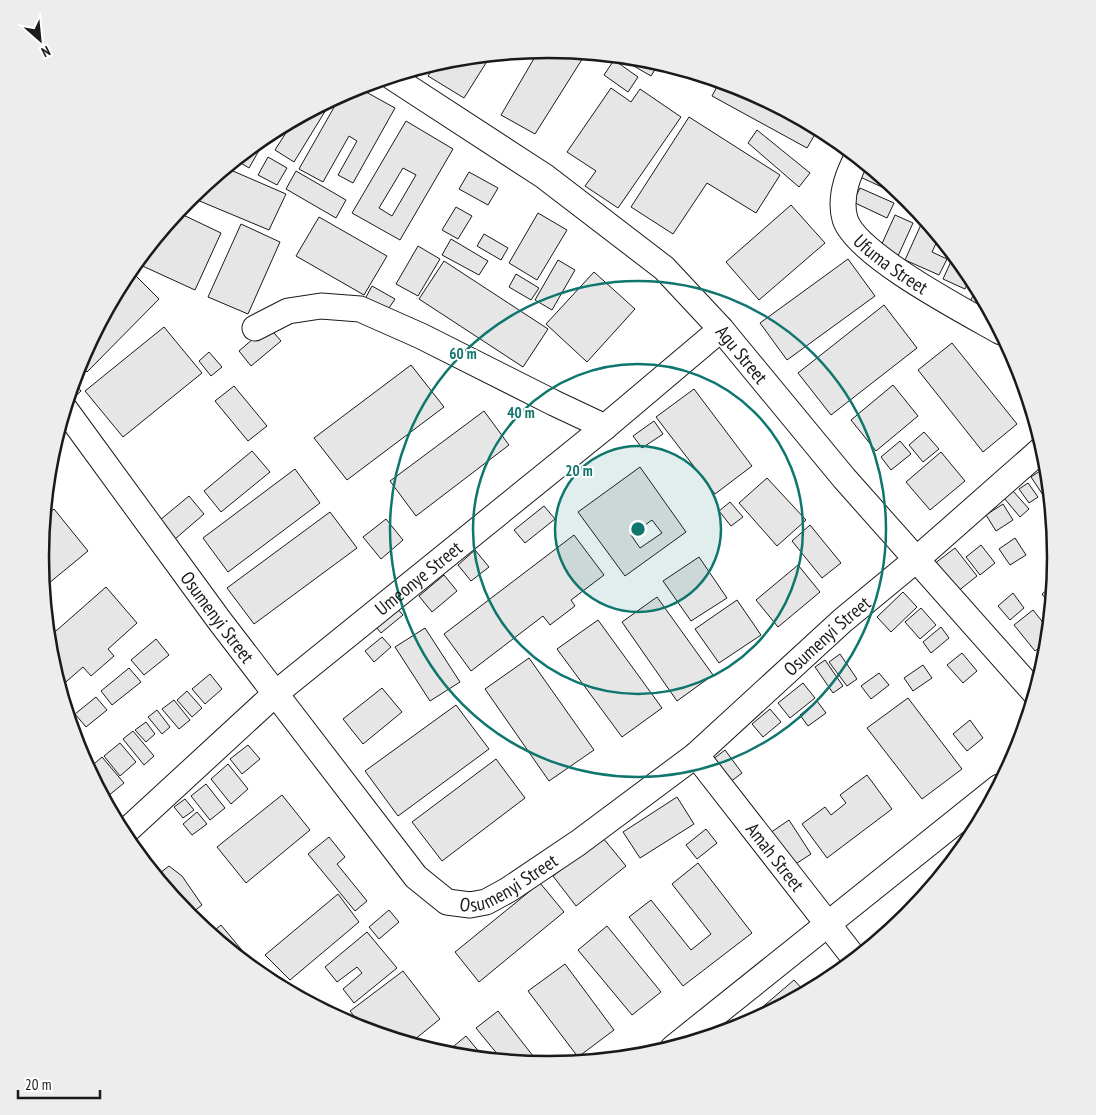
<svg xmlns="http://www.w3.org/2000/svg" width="1096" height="1115" font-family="'PT Sans Narrow',sans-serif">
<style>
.building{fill:#e6e6e6;stroke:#1a1a1a;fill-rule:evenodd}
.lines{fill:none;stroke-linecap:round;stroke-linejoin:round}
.street-casing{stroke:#1a1a1a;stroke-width:27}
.street{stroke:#fff;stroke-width:25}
.ring{fill:none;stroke:#0f766e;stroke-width:2.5}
.labels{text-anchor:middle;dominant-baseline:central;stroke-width:4;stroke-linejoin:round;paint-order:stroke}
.street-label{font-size:19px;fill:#1a1a1a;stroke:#fff}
.rim{fill:none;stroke:#1a1a1a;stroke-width:2.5}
.centre{fill:#0f766e;stroke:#fff;stroke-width:2.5}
.ring-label{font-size:15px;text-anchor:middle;font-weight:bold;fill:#0f766e;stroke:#fff;stroke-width:4;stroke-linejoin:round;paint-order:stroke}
</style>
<rect width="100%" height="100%" fill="#fff"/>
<!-- building -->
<g class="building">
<polygon points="539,50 548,50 586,53 535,134 501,115"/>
<polygon points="491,55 464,98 428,76 436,63 449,59"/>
<polygon points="636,58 647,59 659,63 651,76 632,65"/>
<polygon points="614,60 638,77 628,92 604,75"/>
<polygon points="720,81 743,88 818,129 807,148 712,96"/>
<polygon points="357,87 395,108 353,183 338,175 357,141 349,136 323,182 299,169 341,95"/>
<polygon points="611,88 631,102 640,89 681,117 618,208 585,186 596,171 567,152"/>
<polygon points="332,100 294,162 275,150 294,120"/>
<polygon points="689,117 780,175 756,213 707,183 673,234 631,207"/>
<path d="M406,121L453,149L400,240L352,213ZM403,168L416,175L392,216L379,208Z"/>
<polygon points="757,130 810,173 799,187 748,143"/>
<polygon points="269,133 249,168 236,160 266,135"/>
<polygon points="268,157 287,168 277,185 258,175"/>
<polygon points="864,163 887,182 884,188 858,176"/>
<polygon points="226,168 286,194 269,230 190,197"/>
<polygon points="296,171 346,200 336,218 286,189"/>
<polygon points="469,172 498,188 488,205 459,189"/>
<polygon points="860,188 894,203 887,218 853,202"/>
<polygon points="791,205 825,243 759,300 726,262"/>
<polygon points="456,207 472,216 458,239 442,230"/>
<polygon points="177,212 221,233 195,290 136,263"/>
<polygon points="538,213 567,230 537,280 509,263"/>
<polygon points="895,215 913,223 898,256 880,248"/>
<polygon points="319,217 387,256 364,295 296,256"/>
<polygon points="924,218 939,237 932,252 947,259 939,275 905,260"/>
<polygon points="241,224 280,242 248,314 208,297"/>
<polygon points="484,234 508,248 501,260 477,246"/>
<polygon points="451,239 488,261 479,275 442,255"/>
<polygon points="418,246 440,259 418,296 396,284"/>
<polygon points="954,255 971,277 965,289 943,279"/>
<polygon points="848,259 875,296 787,360 760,323"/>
<polygon points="558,260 575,270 552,310 535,300"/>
<polygon points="444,261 548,329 523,367 419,299"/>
<polygon points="130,270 159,299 87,372 79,363"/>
<polygon points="594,272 635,309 587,362 546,324"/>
<polygon points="516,274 539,288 531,300 509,287"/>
<polygon points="372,286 395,299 387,311 365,299"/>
<polygon points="977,287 993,318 968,306"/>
<polygon points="884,305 917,348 831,415 798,373"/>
<polygon points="268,326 281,341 251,366 239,351"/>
<polygon points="164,327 202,373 123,437 85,391"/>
<polygon points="952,343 1017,424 983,452 918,370"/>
<polygon points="209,352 222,367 211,376 199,361"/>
<polygon points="411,365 444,407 347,480 314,438"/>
<polygon points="73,381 81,391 70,401 68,398"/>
<polygon points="893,385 918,416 876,451 851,420"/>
<polygon points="234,386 267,426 248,441 215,401"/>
<polygon points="694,389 752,466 715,494 656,417"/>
<polygon points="484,411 509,445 416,516 390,481"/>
<polygon points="654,421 663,434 642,448 633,436"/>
<polygon points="924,432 939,449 923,462 909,445"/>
<polygon points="900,441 911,454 891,470 881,457"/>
<polygon points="252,451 270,472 221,512 204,491"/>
<polygon points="941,452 965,481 930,510 906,482"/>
<path d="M640,467L686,532L625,576L578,512ZM652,520L662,533L640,548L631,535Z"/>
<polygon points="1046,467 1047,470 1051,507 1031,477"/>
<polygon points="295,469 320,503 228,572 203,538"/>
<polygon points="767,478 806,520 777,546 739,503"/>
<polygon points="1028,483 1038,497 1029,503 1019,489"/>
<polygon points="1013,491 1029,509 1020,517 1004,498"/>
<polygon points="189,496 204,514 175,539 160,520"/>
<polygon points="730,502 743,517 731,526 719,511"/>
<polygon points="1003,504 1013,520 996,531 986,515"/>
<polygon points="544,506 555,519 525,543 514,530"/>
<polygon points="54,509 88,551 43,588 40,557 44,517"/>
<polygon points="330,512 357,548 254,624 227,588"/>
<polygon points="386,519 403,540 381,559 363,537"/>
<polygon points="810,525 841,563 822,578 792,541"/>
<polygon points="574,535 604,575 571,600 575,606 550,625 543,616 471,671 444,634"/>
<polygon points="1015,538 1026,555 1010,565 999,549"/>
<polygon points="981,545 995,563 980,575 966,557"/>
<polygon points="955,548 977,576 957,592 934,564"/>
<polygon points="475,550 489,567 471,581 458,565"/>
<polygon points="699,557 727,598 691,621 663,581"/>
<polygon points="798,565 820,592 778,627 756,600"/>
<polygon points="444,575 457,591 432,612 419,596"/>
<polygon points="1053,585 1051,606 1042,594"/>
<polygon points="106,587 137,623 108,649 114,656 91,676 83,667 59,688 50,656 48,638"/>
<polygon points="903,592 917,607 891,632 877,617"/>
<polygon points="1013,593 1024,608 1010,620 998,606"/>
<polygon points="657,597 713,675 677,701 622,622"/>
<polygon points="737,600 761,635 719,663 695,629"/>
<polygon points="395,606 403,615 381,633 373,623"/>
<polygon points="921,608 936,625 920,639 905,622"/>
<polygon points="1033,610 1049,630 1048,641 1035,651 1014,625"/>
<polygon points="598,620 662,708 622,737 557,649"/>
<polygon points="941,627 949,638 931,653 923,642"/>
<polygon points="425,628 460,682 430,701 395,647"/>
<polygon points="382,637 391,647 374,662 365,651"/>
<polygon points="156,639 169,655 144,675 131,660"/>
<polygon points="962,653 977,671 963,683 947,665"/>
<polygon points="840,654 857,679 847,686 829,662"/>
<polygon points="529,658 594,750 549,781 485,689"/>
<polygon points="825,660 843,686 833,693 815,667"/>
<polygon points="923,665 932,678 913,691 904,678"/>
<polygon points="129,668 141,682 112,705 101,691"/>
<polygon points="879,673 889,685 871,699 861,686"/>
<polygon points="210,674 222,689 205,704 192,689"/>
<polygon points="803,683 815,698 790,718 778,703"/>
<polygon points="382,688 402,712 363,744 343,719"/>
<polygon points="187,691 202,708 192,717 177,700"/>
<polygon points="96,697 107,710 86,727 75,714"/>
<polygon points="908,698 962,769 922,799 867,728"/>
<polygon points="174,700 190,720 179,729 162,709"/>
<polygon points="817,701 826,713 808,726 800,715"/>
<polygon points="456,705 489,749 398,816 365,771"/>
<polygon points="770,709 781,722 763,737 752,724"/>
<polygon points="157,710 170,727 162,734 148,717"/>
<polygon points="68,716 81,732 74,738"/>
<polygon points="970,720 983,738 967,751 953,734"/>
<polygon points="146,722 155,734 146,742 135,730"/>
<polygon points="133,731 154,756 144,765 123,739"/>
<polygon points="120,743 136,762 120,776 104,756"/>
<polygon points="248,745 260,759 242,774 230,759"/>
<polygon points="725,750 742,773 725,786 708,763"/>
<polygon points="102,757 124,783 108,796 88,769"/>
<polygon points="496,759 525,798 442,861 412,822"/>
<polygon points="228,764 248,789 231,804 211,779"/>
<polygon points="867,775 892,809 827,858 802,824 825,807 831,815 846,803 840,795"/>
<polygon points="206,784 225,808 210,820 191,796"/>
<polygon points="282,795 310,830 246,883 217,847"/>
<polygon points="677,797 694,824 640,858 623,832"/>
<polygon points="185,799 194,810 183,818 174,807"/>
<polygon points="197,812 207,824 192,835 183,824"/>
<polygon points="789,820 811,854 791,867 770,833"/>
<polygon points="706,829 717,843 697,859 686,845"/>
<polygon points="329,837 345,857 337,864 367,901 355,911 308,854"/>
<polygon points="603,838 626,866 576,906 553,876"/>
<polygon points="698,863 752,933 683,986 629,917 651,900 691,950 711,934 672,884"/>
<polygon points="169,866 182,876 202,905 188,916 156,876"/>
<polygon points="540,883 564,912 479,982 455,952"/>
<polygon points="338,894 359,922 290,980 265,955"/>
<polygon points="389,910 399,922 379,939 369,927"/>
<polygon points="221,925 266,979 265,980 210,934"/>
<polygon points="607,926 661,992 632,1015 578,950"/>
<polygon points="367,932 397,968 354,1003 343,989 362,973 357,967 337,982 325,967"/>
<polygon points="565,964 614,1030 578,1057 528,991"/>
<polygon points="403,971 440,1019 409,1044 365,1030 350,1011"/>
<polygon points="794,980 806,993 738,1028"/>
<polygon points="498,1011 540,1065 503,1061 476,1028"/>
<polygon points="466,1036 485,1059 453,1056 448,1051"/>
</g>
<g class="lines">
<defs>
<g id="street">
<path id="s1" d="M392,77L544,176L664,268L721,329L844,478L1035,693"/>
<path id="s2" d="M857,157C847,176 839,198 845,219C856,255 966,312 1001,332"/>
<polyline points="255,328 288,311 321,306 360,309 421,336 554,403 605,427"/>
<path id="s3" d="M65,409L219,620L416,877L447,902L470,905L486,902L508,890L578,843L696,755L842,621L917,559L1043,448"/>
<path id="s4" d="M696,755L855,959"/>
<path id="s5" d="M123,834L276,693L605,427L721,329"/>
<polyline points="673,1048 999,787"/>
</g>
</defs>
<!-- street casing -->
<use href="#street" class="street-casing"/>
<!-- street -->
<use href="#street" class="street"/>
</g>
<!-- distance rings -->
<circle cx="638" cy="529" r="83" fill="#0f766e" fill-opacity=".12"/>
<g class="ring">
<circle cx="638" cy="529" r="83"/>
<circle cx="638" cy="529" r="165"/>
<circle cx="638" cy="529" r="248"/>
</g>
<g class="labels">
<!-- street labels -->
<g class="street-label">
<text stroke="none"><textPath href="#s2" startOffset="130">Ufuma Street</textPath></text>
<text stroke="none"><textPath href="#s1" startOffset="449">Agu Street</textPath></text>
<text stroke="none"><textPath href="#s5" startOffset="391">Umeonye Street</textPath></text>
<text stroke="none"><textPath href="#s3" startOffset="258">Osumenyi Street</textPath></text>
<text stroke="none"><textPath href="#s3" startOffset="1098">Osumenyi Street</textPath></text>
<text stroke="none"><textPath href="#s4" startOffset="129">Amah Street</textPath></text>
<text stroke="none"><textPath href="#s3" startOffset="692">Osumenyi Street</textPath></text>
</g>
</g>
<!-- crop -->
<path d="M0 0H1096V1115H0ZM49 557a499 499 0 1 1 998 0a499 499 0 1 1-998 0Z" fill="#ededed" fill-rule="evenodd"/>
<path class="rim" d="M49 557a499 499 0 1 1 998 0a499 499 0 1 1-998 0Z"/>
<circle cx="638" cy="529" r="8" class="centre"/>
<g class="ring-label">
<text x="463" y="359">60 m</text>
<text x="521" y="418">40 m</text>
<text x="579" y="476">20 m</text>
</g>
<!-- north arrow -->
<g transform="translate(40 40) rotate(153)" stroke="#ffffff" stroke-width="4" paint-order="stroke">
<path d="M0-4L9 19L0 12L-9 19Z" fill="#1a1a1a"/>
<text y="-8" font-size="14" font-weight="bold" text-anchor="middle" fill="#1a1a1a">N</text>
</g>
<!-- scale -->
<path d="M18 1090v8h82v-8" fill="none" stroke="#1a1a1a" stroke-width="2.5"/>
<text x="25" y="1090" font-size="15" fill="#1a1a1a" stroke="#ffffff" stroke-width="4" paint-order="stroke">20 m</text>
</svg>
